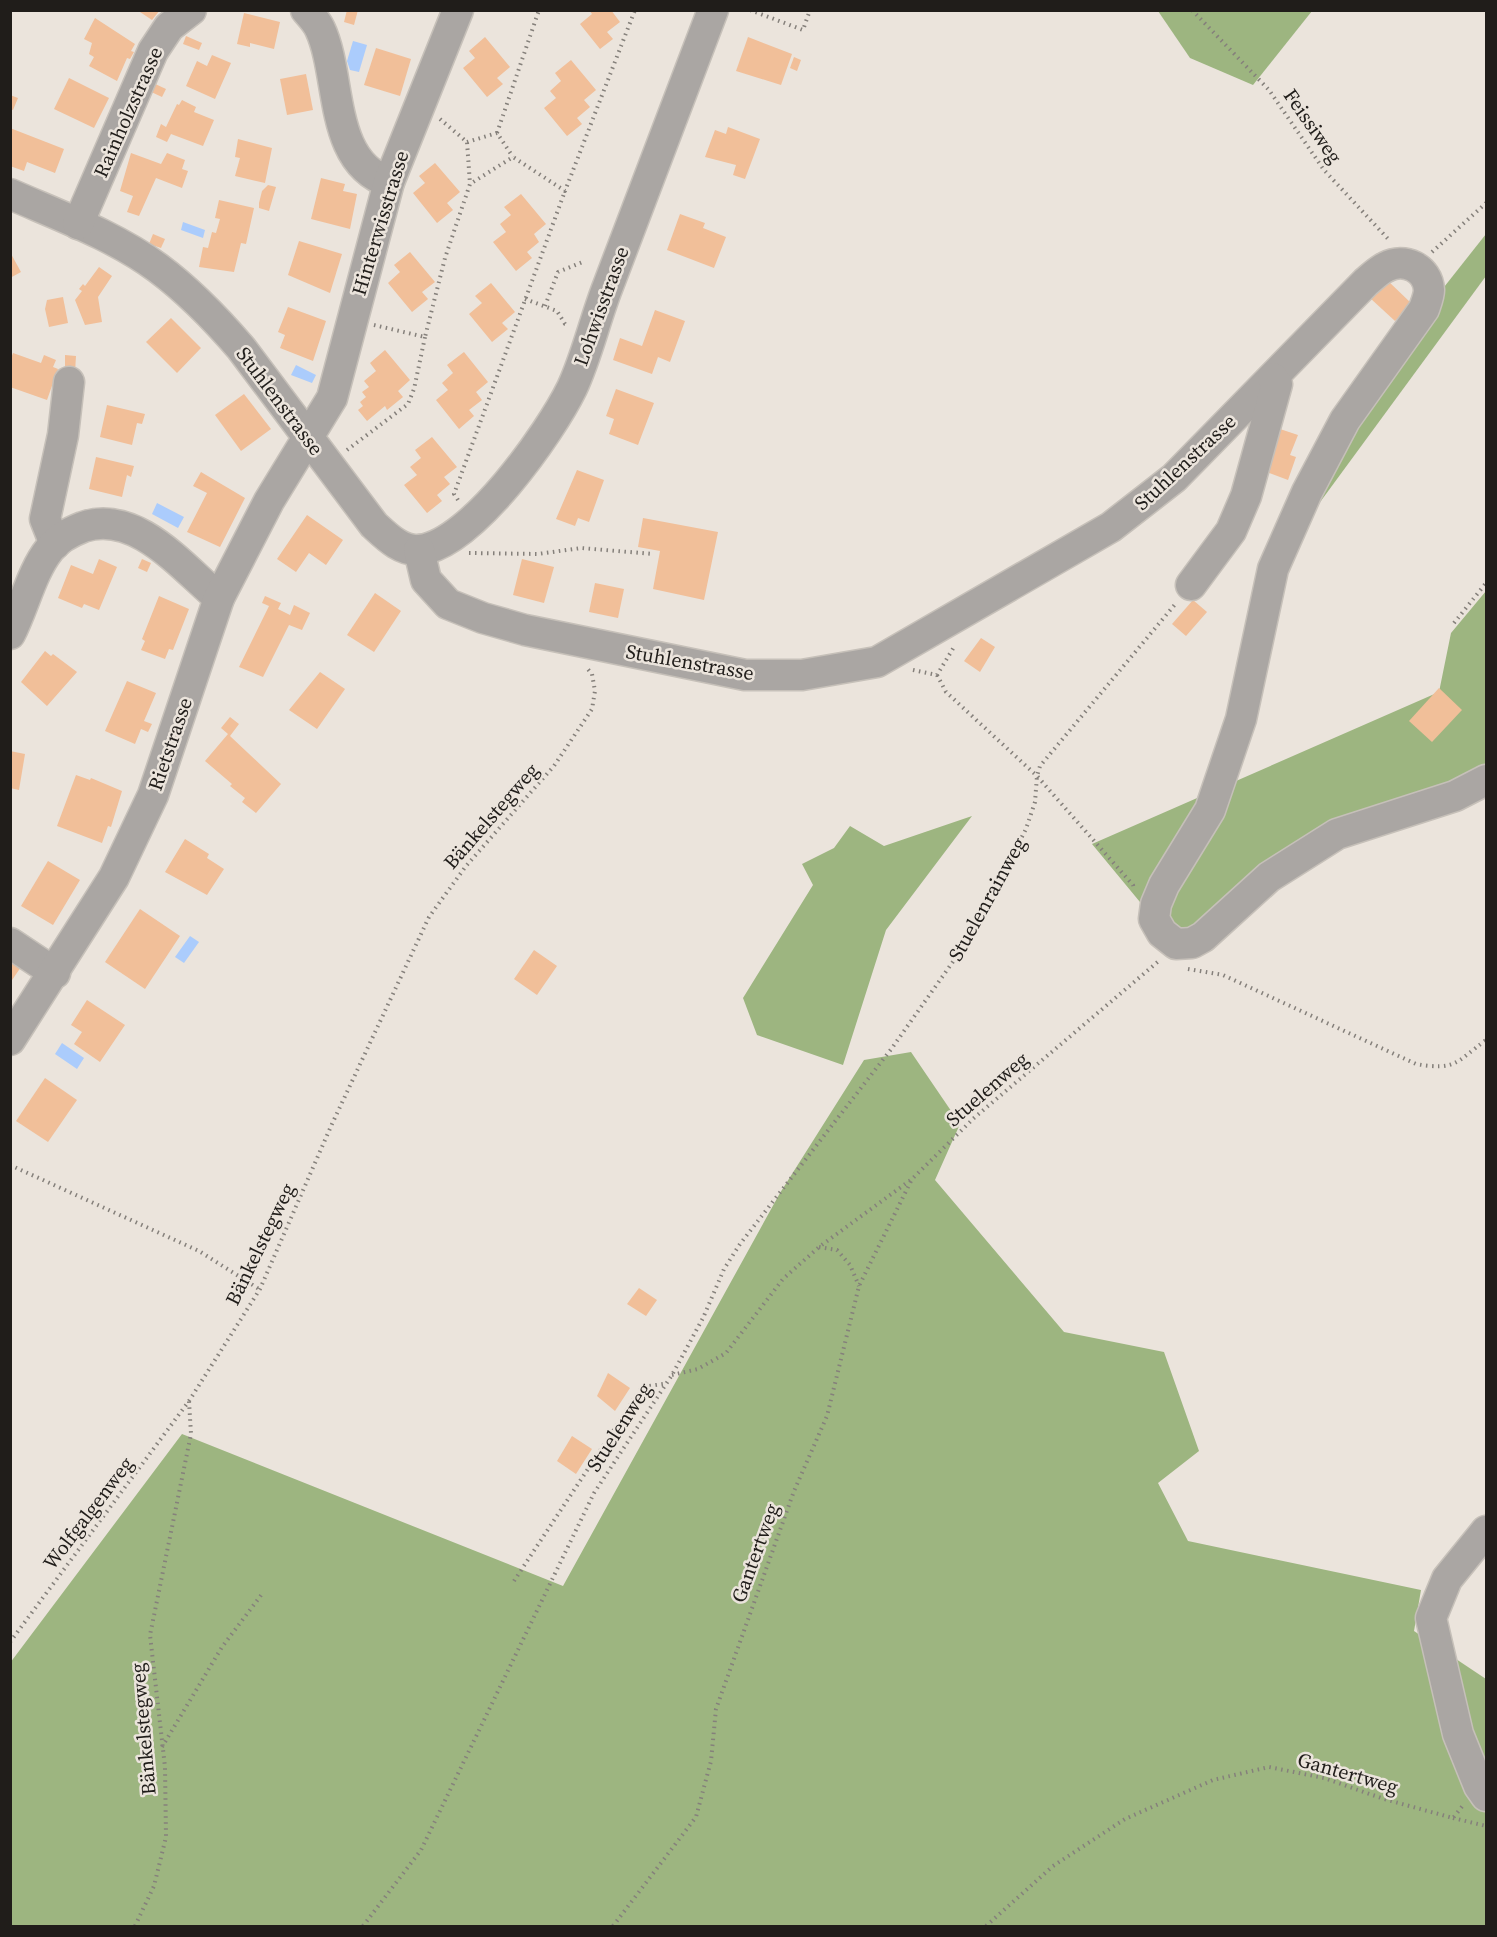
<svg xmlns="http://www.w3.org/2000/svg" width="1497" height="1937" font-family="'Source Serif 4',serif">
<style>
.forest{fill:#9db580}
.water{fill:#abccfc}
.building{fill:#f1bf99}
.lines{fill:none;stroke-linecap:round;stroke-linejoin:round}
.minor-casing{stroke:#c6c0b9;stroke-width:33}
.path{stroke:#85807b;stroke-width:4;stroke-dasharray:1.5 4.5;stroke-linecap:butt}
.minor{stroke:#aaa6a3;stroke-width:30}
.labels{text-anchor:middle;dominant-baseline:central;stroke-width:5;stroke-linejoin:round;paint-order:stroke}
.street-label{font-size:20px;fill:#201d1a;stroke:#ebe4dc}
</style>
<rect width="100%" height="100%" fill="#ebe4dc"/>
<!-- forest -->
<g class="forest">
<polygon points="1158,11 1312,11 1253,85 1190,58"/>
<polygon points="1486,234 1486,276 1315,509 1384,363"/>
<polygon points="1486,591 1486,780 1337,834 1192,943 1154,919 1092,844 1439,692 1451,633"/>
<polygon points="972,816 886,930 843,1065 757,1035 743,998 813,885 802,864 834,848 850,826 884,846"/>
<polygon points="911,1052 960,1124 935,1180 1064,1332 1164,1352 1199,1451 1158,1483 1188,1541 1421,1590 1414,1631 1486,1679 1486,1926 11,1926 10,1663 182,1434 563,1586 780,1193 864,1060"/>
</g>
<!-- water -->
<g class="water">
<polygon points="353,41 367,45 359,72 350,70 347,61"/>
<polygon points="183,222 205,230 203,238 181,230"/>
<polygon points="296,365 316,375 312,383 291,375"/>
<polygon points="157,503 184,517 178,528 152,514"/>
<polygon points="190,936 199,942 184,963 175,957"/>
<polygon points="62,1043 84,1058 77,1069 55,1054"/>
</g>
<!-- building -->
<g class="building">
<polygon points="137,10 160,10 152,20"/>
<polygon points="347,10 358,10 354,25 344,22"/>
<polygon points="589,10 611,10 620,22 607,32 613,39 600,49 580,24 592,14"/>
<polygon points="244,13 280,22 274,49 250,43 250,47 237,44"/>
<polygon points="95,18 135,44 131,51 134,52 130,59 127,58 117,81 89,66 94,57 89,54 92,43 84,39"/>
<polygon points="186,36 202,43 199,50 183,44"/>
<polygon points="485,37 510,67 497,78 503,84 487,97 463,68 475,58 469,51"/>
<polygon points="748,37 792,54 781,85 736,71"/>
<polygon points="376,48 411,59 400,96 364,85"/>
<polygon points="212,55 231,63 215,99 186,86 197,61 207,66"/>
<polygon points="794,57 801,60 797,71 790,68"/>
<polygon points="571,60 596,90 584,100 590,107 577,118 582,124 567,136 544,108 556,98 550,91 561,81 555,73"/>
<polygon points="306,74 313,110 287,115 280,79"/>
<polygon points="69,78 109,98 94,128 54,109"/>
<polygon points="151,82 166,89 162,97 147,90"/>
<polygon points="10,95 18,98 13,110 10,109"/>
<polygon points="182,100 196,107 194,112 214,120 203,146 171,134 167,142 156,137 161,124 166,127 177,104 179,105"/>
<polygon points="728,127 760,139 745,179 733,175 736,165 705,157 715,130 726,134"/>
<polygon points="10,128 64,149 55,173 27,162 24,171 10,166"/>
<polygon points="238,139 272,148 265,183 235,176 240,158 235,157"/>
<polygon points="131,153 161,164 167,153 185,160 182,169 188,171 182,188 156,178 139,216 127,212 133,196 120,191"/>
<polygon points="435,163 460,192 447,203 453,210 437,223 413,193 425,183 419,176"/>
<polygon points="321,178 345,184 343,191 357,194 350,229 311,219"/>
<polygon points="268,185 276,187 269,211 259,208 259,203 262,191"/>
<polygon points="521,194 546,224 534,234 539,242 527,252 532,258 516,271 493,242 506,232 500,224 511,215 504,207"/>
<polygon points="219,200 254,208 246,244 241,243 234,272 199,267 203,247 208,248 212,232 216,233 220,219 215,218"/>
<polygon points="680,214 705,223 703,228 726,237 714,268 667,250"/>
<polygon points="153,234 165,239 161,248 149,244"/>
<polygon points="299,241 342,254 330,293 288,275"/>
<polygon points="10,252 21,272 10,278"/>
<polygon points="410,252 435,282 422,292 428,299 412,312 388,283 400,272 394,265"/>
<polygon points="99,267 112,276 98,297 102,322 85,325 75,300 82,291 79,289 83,284 85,286"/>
<polygon points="1387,280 1412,304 1395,321 1370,298"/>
<polygon points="491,283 515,312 502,323 508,329 492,342 469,314 482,303 475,296"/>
<polygon points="63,297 68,323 49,327 45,309 47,300"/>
<polygon points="288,307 326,321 313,361 280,348 285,335 278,332"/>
<polygon points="655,310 685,321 670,362 658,357 652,374 613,360 620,338 642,346"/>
<polygon points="171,318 201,348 177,373 146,342"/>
<polygon points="385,350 410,380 398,391 403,397 387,410 385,406 367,421 358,410 363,406 360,402 366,397 362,392 369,387 364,381 376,371 370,363"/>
<polygon points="464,352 488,382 476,392 482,400 469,410 474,416 459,429 436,400 448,390 442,383 453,373 447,365"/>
<polygon points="13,353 41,363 44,355 56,360 53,367 58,369 47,400 10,387 10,361"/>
<polygon points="65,355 76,356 75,373 65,373"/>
<polygon points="616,389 654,403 638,445 609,434 614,419 606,416"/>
<polygon points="244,394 271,429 241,451 215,415"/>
<polygon points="107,405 145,414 142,424 137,423 132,445 100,437"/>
<polygon points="1280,429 1298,435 1290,455 1296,457 1288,480 1261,470"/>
<polygon points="432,437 457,467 444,477 450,484 437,495 442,501 427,513 404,485 417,475 410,467 421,458 415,450"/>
<polygon points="96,457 134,466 131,477 127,475 122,497 89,489"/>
<polygon points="577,470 604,480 589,522 578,518 575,526 556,519"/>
<polygon points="201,472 245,498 220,547 187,532 207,493 193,486"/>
<polygon points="307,515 343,540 326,565 309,553 296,572 277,559"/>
<polygon points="643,518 718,532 704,600 653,589 660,551 638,547"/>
<polygon points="99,559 117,567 99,610 84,604 82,608 58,598 71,565 93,574"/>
<polygon points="142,559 151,563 147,572 138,568"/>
<polygon points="522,559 554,567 544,603 513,595"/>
<polygon points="595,583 624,589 618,618 589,612"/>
<polygon points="375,593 401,611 374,652 347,635"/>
<polygon points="159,596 189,609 173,650 169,649 165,659 141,650 145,641 142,639"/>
<polygon points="265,596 281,603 278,609 290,615 294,605 310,613 302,630 289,625 263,677 239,667 269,606 262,603"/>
<polygon points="1193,600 1207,612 1186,636 1172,624"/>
<polygon points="981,638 995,647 980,672 964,661"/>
<polygon points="45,651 51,656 53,654 77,672 47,706 21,682"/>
<polygon points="320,672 345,689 317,729 289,710"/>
<polygon points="127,681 156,693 144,721 152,724 148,732 141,729 135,744 105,731"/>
<polygon points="1439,688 1462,710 1432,742 1409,721"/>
<polygon points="230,717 239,724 230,736 281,784 256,813 242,802 245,798 230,786 232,784 205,761 228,734 221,728"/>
<polygon points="10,751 25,754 19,790 10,788"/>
<polygon points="76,775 90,780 91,778 122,791 111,827 108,826 102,843 57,826"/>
<polygon points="185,839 209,854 207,858 224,869 207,895 165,872"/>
<polygon points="48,861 80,880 53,925 21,906"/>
<polygon points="140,909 180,936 145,989 105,962"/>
<polygon points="534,950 557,966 537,995 514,979"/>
<polygon points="10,961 21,967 10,983"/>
<polygon points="87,1000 125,1025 100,1062 74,1044 82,1032 71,1025"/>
<polygon points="45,1078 77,1100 48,1142 16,1121"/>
<polygon points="639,1288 657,1300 646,1316 627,1304"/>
<polygon points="608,1373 630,1388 615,1411 597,1396"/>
<polygon points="572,1436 592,1449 576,1474 557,1461"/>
</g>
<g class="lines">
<defs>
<g id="minor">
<path d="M306,10C311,16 317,22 320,29C342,76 328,162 389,182"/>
<path d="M10,194C60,216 115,236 158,268C189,291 216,319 241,348L374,525C387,537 402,552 420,550C472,544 550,433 572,388C587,356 595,319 608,286C643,194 678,102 713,10"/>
<polyline points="78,224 153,51 169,27 191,10"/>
<polyline points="55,544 45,519 63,435 69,382"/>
<path d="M419,550L426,580L448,604L483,618L525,630L745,675H802L877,662L1111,527L1174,478L1366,282C1372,277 1379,270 1386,267C1404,257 1428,268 1429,290C1429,296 1426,303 1424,309L1345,420L1307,492L1273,569L1241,719L1210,810L1164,885L1156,904L1154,919L1162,933L1176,944L1192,943L1203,937L1269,877L1337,834L1455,796L1486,780"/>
<polyline points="1191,585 1231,531 1246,496 1277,384 1273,378"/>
<path d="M10,634C23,609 32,571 49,550C57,539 70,532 83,527C136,509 182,567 219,598"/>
<polyline points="10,943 55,973"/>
<polyline points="10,1040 114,877 153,795 219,598 269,501 332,398 389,182 458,10"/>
<polyline points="1486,1531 1447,1579 1431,1618 1458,1734 1479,1786 1486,1796"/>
</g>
</defs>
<!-- minor casing -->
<use href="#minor" class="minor-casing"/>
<!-- path -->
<g class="path">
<polyline points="750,10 803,30 810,10"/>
<polyline points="1192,10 1269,90 1324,170 1390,241"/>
<polyline points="440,119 467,142 470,184"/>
<polyline points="497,133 539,10"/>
<polyline points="467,142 497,133 513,157"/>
<polyline points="1432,252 1486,203"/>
<polyline points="525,299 557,311 565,324 569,325"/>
<polyline points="545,306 558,272 585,261"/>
<polyline points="374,325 425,337 445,258 470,184 513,157 565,191 635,10"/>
<polyline points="347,450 408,404 414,389 425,337"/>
<polyline points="458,500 454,494 565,191"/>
<polyline points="469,553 538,554 581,548 653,554"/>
<polyline points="1454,623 1486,583"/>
<polyline points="913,670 937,675 954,647"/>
<polyline points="937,675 946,692 1037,776 1133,885 1134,890"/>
<path d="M1188,969L1223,975L1416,1064C1456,1071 1456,1062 1486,1040"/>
<polyline points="10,1165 199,1251 259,1289"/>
<polyline points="819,1247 837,1250 850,1265 859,1286"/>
<polyline points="672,1375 698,1369 726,1353 783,1279 819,1247 912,1179 974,1118 1160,960"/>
<polyline points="514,1581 642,1387 663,1384"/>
<polyline points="10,1642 189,1401 260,1289 332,1124 429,917 466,866 554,766 592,709 595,691 592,674 586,667"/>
<polyline points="162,1747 222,1647 262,1594"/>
<polyline points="1453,1818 1486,1826"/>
<polyline points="135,1926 154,1886 166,1837 165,1767 150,1635 191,1434 189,1401"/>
<polyline points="363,1926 421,1850 594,1493 672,1375 703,1318 724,1269 740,1244 892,1048 969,939 1026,829 1035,802 1037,776 1040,766 1177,602"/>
<polyline points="613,1926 696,1817 711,1761 716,1709 794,1491 827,1416 859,1286 912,1179"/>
<polyline points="986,1926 1053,1866 1125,1819 1213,1780 1269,1767 1324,1778 1384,1799 1453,1818 1464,1804"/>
</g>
<!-- minor -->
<use href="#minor" class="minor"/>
</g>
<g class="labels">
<!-- street labels -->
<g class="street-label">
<text transform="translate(128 112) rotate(-66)">Rainholzstrasse</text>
<text transform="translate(1313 126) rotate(55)">Feissiweg</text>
<text transform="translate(380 223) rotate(-73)">Hinterwisstrasse</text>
<text transform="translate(601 306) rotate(-70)">Lohwisstrasse</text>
<text transform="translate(280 401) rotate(53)">Stuhlenstrasse</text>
<text transform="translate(1185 462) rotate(-43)">Stuhlenstrasse</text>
<text transform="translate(690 662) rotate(10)">Stuhlenstrasse</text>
<text transform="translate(170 744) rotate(-71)">Rietstrasse</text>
<text transform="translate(491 816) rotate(-49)">Bänkelstegweg</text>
<text transform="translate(987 899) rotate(-61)">Stuelenrainweg</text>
<text transform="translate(987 1089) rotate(-41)">Stuelenweg</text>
<text transform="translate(260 1244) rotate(-64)">Bänkelstegweg</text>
<text transform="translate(619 1427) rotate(-57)">Stuelenweg</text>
<text transform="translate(88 1513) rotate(-53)">Wolfgalgenweg</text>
<text transform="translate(755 1553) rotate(-70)">Gantertweg</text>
<text transform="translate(143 1729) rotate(-95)">Bänkelstegweg</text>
<text transform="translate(1348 1773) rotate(16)">Gantertweg</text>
</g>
</g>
<!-- border -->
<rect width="1497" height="1937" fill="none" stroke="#201d1a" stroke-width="24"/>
</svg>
